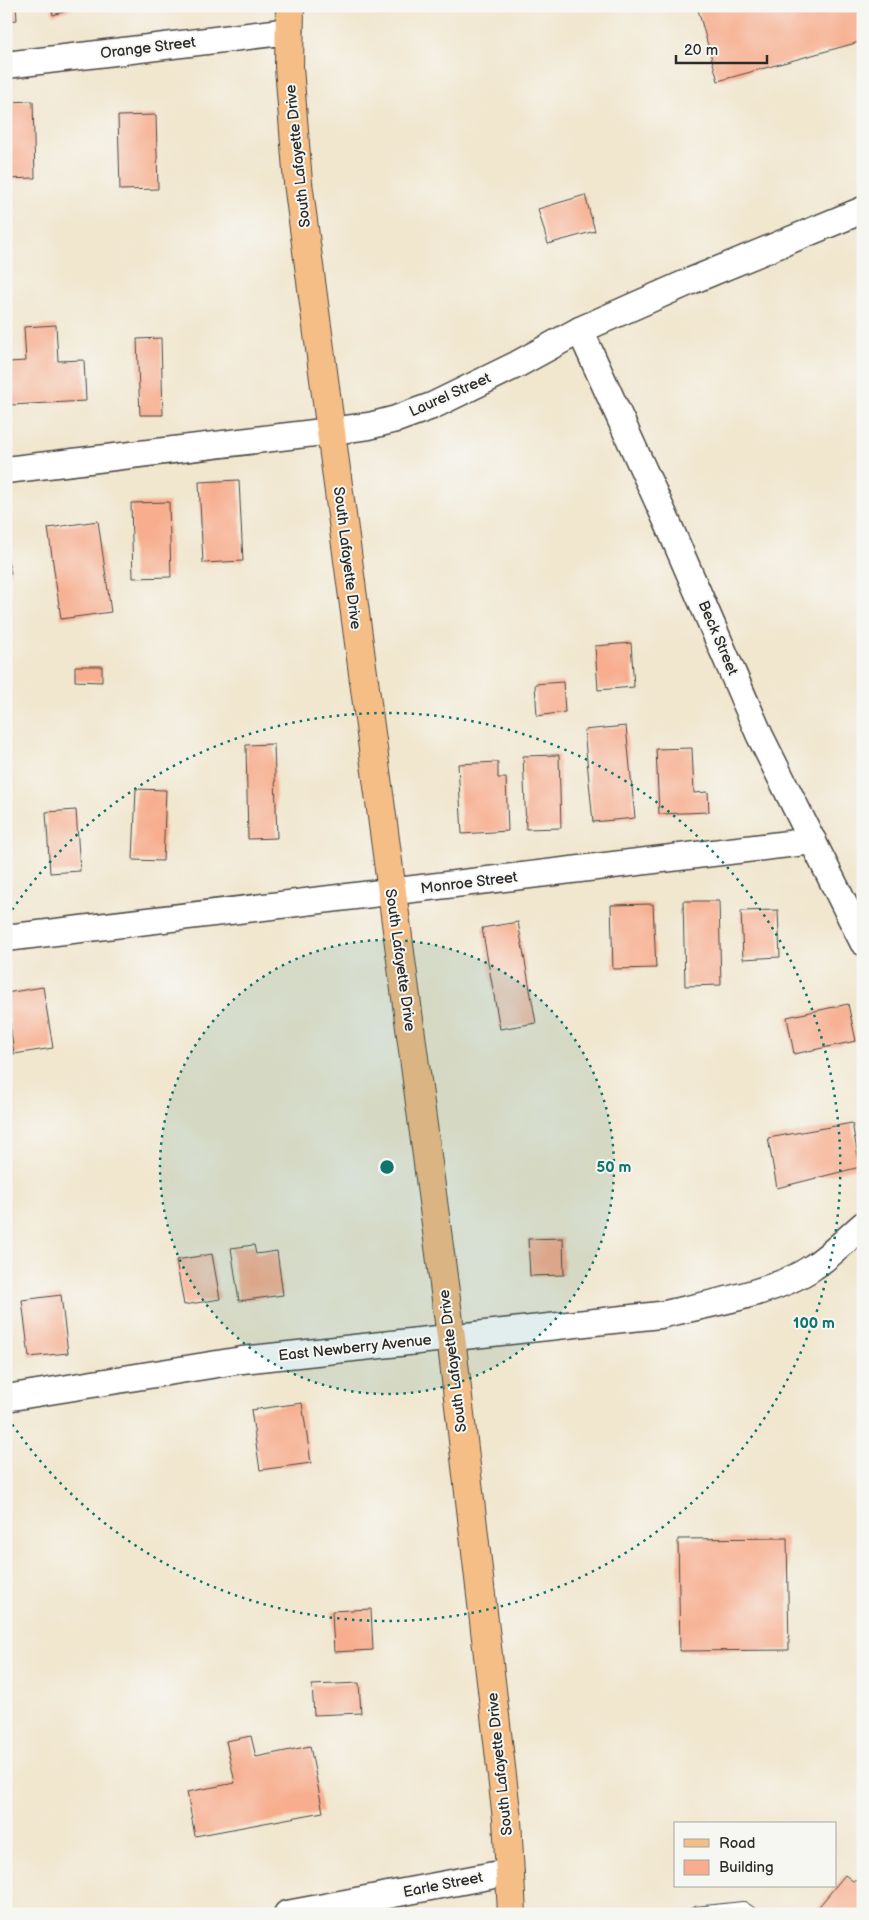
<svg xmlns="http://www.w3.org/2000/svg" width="869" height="1920" font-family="'Balsamiq Sans',sans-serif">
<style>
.building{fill:#f7ad8e}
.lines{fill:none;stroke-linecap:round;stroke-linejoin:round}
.service-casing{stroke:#494743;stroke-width:16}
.minor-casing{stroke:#494743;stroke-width:29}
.primary-casing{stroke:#494743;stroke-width:30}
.service{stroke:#fff;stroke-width:14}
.minor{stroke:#fff;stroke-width:26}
.primary{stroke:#f6be87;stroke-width:28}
.ring{fill:none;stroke:#0f766e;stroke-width:2.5;stroke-dasharray:2.5 5}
.labels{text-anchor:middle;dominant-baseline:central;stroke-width:4;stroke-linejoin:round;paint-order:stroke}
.street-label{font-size:15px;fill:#2b2b2b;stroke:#f6f6f2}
.centre{fill:#0f766e;stroke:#f6f6f2;stroke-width:2.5}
.ring-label{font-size:15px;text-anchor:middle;font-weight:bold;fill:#0f766e;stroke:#f6f6f2;stroke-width:4;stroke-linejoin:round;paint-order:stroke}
</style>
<rect width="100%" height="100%" fill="#f6f6f2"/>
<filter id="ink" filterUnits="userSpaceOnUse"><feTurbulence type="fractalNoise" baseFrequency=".02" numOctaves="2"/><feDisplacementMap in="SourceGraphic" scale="10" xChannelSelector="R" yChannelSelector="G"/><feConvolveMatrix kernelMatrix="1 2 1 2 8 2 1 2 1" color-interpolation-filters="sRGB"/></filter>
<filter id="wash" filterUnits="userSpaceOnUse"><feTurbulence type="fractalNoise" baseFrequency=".0096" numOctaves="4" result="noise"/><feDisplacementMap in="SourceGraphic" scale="20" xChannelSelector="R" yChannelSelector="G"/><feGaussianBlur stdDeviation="1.12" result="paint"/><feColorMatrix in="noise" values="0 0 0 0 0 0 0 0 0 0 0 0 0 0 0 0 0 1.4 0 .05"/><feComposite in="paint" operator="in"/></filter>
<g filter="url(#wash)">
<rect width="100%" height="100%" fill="#f1e6ce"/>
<g id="blocks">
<!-- building -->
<g class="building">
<polygon points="6,6 16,6 17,20 6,21"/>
<polygon points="51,6 79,6 79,7 53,15"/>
<polygon points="697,6 857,6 863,28 863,41 718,81"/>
<polygon points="33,101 35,178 6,179 6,102"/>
<polygon points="156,115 158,189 120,190 118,116"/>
<polygon points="585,195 595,231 548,244 538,209"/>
<polygon points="56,325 58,361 84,360 86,401 11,405 9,362 26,361 24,327"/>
<polygon points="161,338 163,415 140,415 137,339"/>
<polygon points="239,480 243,561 203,563 199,482"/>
<polygon points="169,502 171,577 133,578 131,503"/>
<polygon points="98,521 111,612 61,619 48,528"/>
<polygon points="6,552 11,573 6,574"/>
<polygon points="631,643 634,687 598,690 595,646"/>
<polygon points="75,666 102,666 102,682 75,681"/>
<polygon points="563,682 565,712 537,716 535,684"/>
<polygon points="626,726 635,818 593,822 584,730"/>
<polygon points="274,744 277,838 248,839 246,745"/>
<polygon points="692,748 694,793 708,792 709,812 659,814 656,749"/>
<polygon points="559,755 561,828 526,829 523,756"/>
<polygon points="498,762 498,778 506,778 508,831 462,834 458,764"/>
<polygon points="136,789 166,790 163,861 133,860"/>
<polygon points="76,810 80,871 50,873 46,812"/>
<polygon points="683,901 719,901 721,985 685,986"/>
<polygon points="653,904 656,968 613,969 611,905"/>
<polygon points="778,910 780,957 743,959 741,911"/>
<polygon points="518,922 536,1023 500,1029 482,928"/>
<polygon points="43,987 53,1048 14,1054 6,993"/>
<polygon points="848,1004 856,1041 794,1054 787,1017"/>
<polygon points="852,1123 860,1167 777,1188 768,1138"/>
<polygon points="563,1238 564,1275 530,1276 528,1239"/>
<polygon points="254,1245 256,1254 277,1251 283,1295 239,1301 231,1248"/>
<polygon points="212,1254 220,1299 184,1305 176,1260"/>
<polygon points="61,1295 68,1353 29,1357 22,1300"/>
<polygon points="302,1403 311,1463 260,1470 251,1410"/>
<polygon points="787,1538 789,1650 680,1651 678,1539"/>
<polygon points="371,1609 373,1650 334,1652 332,1611"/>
<polygon points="359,1683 361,1713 314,1715 312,1685"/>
<polygon points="251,1736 256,1757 310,1746 323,1812 195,1836 187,1792 235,1783 226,1741"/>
<polygon points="845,1875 853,1881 863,1880 863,1914 820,1914 816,1910"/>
</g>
</g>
</g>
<g filter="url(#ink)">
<use href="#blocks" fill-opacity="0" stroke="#494743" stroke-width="1"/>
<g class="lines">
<defs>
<polyline id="service" points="696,1914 743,1909 750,1914"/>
<g id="minor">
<polyline points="6,65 290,31"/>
<polyline points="580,330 669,526 760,736 863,942"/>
<polyline points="6,470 331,431 369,426 396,419 432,406 516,365 580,330 691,281 863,210"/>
<polyline points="6,938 813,841"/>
<path d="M6,1398L242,1360L660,1315C704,1305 776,1293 813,1267C831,1255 847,1239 863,1225"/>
<polyline points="287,1914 510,1872"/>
</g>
<polyline id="primary" points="290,6 289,67 298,183 451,1337 507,1819 512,1914"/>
</defs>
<!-- service casing -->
<use href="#service" class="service-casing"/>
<!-- minor casing -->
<use href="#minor" class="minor-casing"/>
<!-- primary casing -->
<use href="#primary" class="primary-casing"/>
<!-- service -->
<use href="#service" class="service"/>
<!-- minor -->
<use href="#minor" class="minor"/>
<!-- primary -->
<use href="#primary" class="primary"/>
</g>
</g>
<!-- distance rings -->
<circle cx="387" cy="1167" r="227" fill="#0f766e" fill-opacity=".12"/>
<g class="ring">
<circle cx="387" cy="1167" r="227"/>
<path d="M8 916A454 454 0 1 1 8 1418"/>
</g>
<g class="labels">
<!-- street labels -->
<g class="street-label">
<text transform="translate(148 48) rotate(-7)">Orange Street</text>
<text transform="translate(298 156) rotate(-96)">South Lafayette Drive</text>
<text transform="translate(450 395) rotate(-24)">Laurel Street</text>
<text transform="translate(347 558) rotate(83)">South Lafayette Drive</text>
<text transform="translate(718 638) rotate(67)">Beck Street</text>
<text transform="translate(469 883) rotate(-7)">Monroe Street</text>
<text transform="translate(400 960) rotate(82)">South Lafayette Drive</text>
<text transform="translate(355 1348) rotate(-6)">East Newberry Avenue</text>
<text transform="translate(453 1361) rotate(-97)">South Lafayette Drive</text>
<text transform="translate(500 1764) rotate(-96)">South Lafayette Drive</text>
<text transform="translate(443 1885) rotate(-11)">Earle Street</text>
</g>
</g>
<circle cx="387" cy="1167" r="8" class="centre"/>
<g class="ring-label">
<text x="614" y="1172">50 m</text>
<text x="814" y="1328">100 m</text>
</g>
<!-- margin -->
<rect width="869" height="1920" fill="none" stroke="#f6f6f2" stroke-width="25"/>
<!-- legend -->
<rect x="674" y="1822" width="162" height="65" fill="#f6f6f2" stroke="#a5a5a2"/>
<rect x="684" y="1839" width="25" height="8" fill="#f6be87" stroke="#a5a5a2"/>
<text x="719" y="1848" font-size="15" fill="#2b2b2b">Road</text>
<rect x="684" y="1860" width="25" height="15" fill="#f7ad8e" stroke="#a5a5a2"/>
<text x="719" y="1872" font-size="15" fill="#2b2b2b">Building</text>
<!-- scale -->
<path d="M676 55v8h91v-8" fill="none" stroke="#2b2b2b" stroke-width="2.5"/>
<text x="684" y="55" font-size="15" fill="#2b2b2b" stroke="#f6f6f2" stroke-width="4" paint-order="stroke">20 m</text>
</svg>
